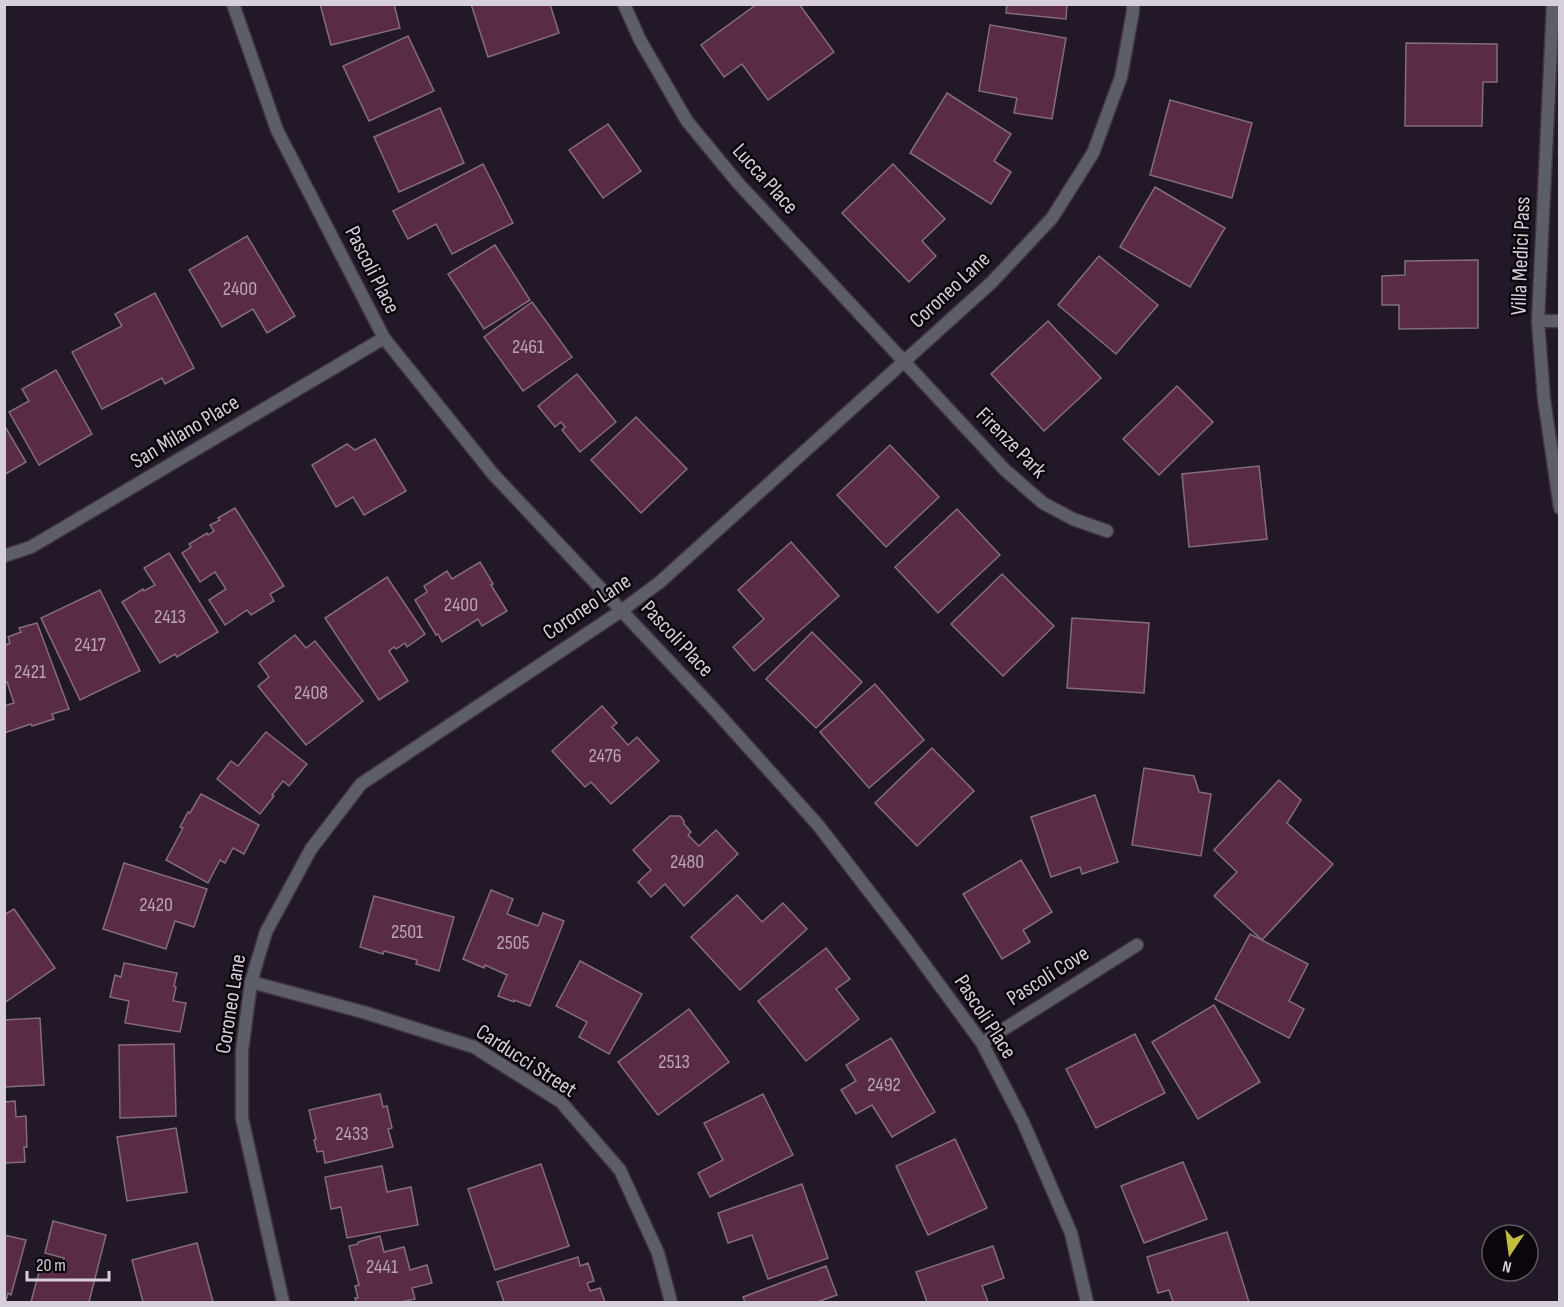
<svg xmlns="http://www.w3.org/2000/svg" width="1564" height="1307" font-family="'Sofia Sans Condensed',sans-serif">
<style>
.building{fill:#5a2b45;stroke:#846d79;stroke-width:1.5}
.lines{fill:none;stroke-linecap:round;stroke-linejoin:round}
.minor-casing{stroke:#403543;stroke-width:15}
.minor{stroke:#5e5e68;stroke-width:12}
.labels{text-anchor:middle;dominant-baseline:central;stroke-width:5;stroke-linejoin:round;paint-order:stroke}
.number-label{font-size:20px;fill:#b7a5b3}
.street-label{font-size:22px;fill:#d6ced8;stroke:#0a060b}
</style>
<rect width="100%" height="100%" fill="#231827"/>
<!-- building -->
<g class="building">
<polygon points="320,4 394,4 400,28 331,45"/>
<polygon points="471,4 550,4 559,33 488,57"/>
<polygon points="757,4 799,4 834,52 768,100 742,64 724,77 701,45"/>
<polygon points="1007,4 1067,4 1066,19 1006,13"/>
<polygon points="990,25 1066,38 1052,119 1014,113 1017,98 979,91"/>
<polygon points="408,36 434,91 369,121 343,66"/>
<polygon points="1406,43 1497,44 1497,82 1483,82 1482,126 1405,126"/>
<polygon points="947,93 1011,134 994,161 1011,172 991,204 910,153"/>
<polygon points="1170,100 1252,123 1232,198 1150,175"/>
<polygon points="440,108 464,163 399,192 374,137"/>
<polygon points="608,124 641,171 603,198 569,150"/>
<polygon points="483,164 513,223 452,254 436,224 408,239 393,211"/>
<polygon points="893,164 945,219 922,241 936,256 909,282 842,213"/>
<polygon points="1155,187 1225,228 1190,287 1120,247"/>
<polygon points="247,236 295,316 267,333 253,309 222,327 189,270"/>
<polygon points="495,245 530,300 484,329 448,274"/>
<polygon points="1099,256 1158,305 1116,354 1058,305"/>
<polygon points="1478,260 1478,328 1399,329 1399,305 1382,305 1382,276 1405,275 1405,261"/>
<polygon points="155,293 194,368 165,384 162,378 102,409 72,352 122,326 115,314"/>
<polygon points="532,302 572,357 523,391 484,337"/>
<polygon points="1048,321 1101,378 1044,431 991,374"/>
<polygon points="56,370 92,434 39,465 9,412 29,401 22,389"/>
<polygon points="577,374 616,422 580,452 562,430 565,427 561,422 555,427 538,406"/>
<polygon points="1177,386 1213,422 1159,475 1123,439"/>
<polygon points="636,417 687,469 641,513 591,460"/>
<polygon points="4,425 26,462 4,475"/>
<polygon points="375,439 406,491 364,515 353,497 336,507 312,465 347,444 355,450"/>
<polygon points="890,445 939,497 886,547 837,495"/>
<polygon points="1259,466 1267,539 1189,547 1182,474"/>
<polygon points="235,508 284,586 270,594 274,601 251,615 247,610 225,625 209,600 226,589 215,572 200,582 182,553 191,547 189,544 207,533 208,535 214,531 210,525 220,520 218,518"/>
<polygon points="957,509 1000,555 938,613 895,567"/>
<polygon points="791,542 839,596 754,671 733,647 764,619 738,590"/>
<polygon points="169,553 218,632 177,657 175,654 160,663 122,602 143,589 144,591 155,585 144,568"/>
<polygon points="480,562 493,584 491,585 507,611 482,626 478,619 442,642 438,634 436,635 415,600 427,592 424,586 447,571 452,579"/>
<polygon points="1002,574 1054,626 1003,676 951,624"/>
<polygon points="387,577 425,634 407,647 405,643 396,649 394,647 389,651 408,681 379,700 325,618"/>
<polygon points="100,590 140,671 80,700 41,618"/>
<polygon points="1072,618 1149,623 1144,693 1067,688"/>
<polygon points="37,623 69,709 52,714 54,719 32,726 31,724 4,733 4,706 14,703 7,682 4,683 4,641 6,645 10,643 8,637 21,632 19,628"/>
<polygon points="812,632 862,682 816,728 766,679"/>
<polygon points="295,635 306,648 315,641 363,701 306,745 258,686 269,677 259,663"/>
<polygon points="875,684 924,740 869,788 820,732"/>
<polygon points="602,706 617,723 612,727 628,745 637,737 659,761 611,804 591,782 585,787 552,751"/>
<polygon points="266,732 307,764 289,786 283,781 272,795 274,796 260,814 217,779 231,761 238,766"/>
<polygon points="932,748 974,791 917,846 875,803"/>
<polygon points="1144,768 1194,776 1199,792 1211,794 1201,856 1132,845"/>
<polygon points="1279,780 1301,800 1287,823 1333,864 1262,940 1214,896 1237,872 1214,850"/>
<polygon points="201,794 259,825 244,854 233,848 225,863 220,860 208,883 166,860 183,828 180,827 188,812 190,813"/>
<polygon points="1095,795 1118,862 1082,874 1080,867 1051,877 1031,817"/>
<polygon points="670,816 680,816 684,821 684,824 691,832 688,835 699,846 716,830 738,854 684,906 665,884 651,897 638,882 651,870 633,850"/>
<polygon points="1021,860 1052,912 1023,930 1030,942 1002,959 963,894"/>
<polygon points="124,863 207,889 194,927 175,921 166,949 103,929"/>
<polygon points="491,890 513,899 507,914 538,926 543,913 564,921 530,1006 514,1000 514,1002 498,996 507,975 485,965 484,968 463,959"/>
<polygon points="737,895 762,922 783,903 807,929 740,990 691,937"/>
<polygon points="374,896 454,917 439,971 416,964 417,960 384,951 383,954 360,947"/>
<polygon points="14,909 55,968 4,1003 4,915"/>
<polygon points="1250,934 1308,964 1289,1001 1304,1009 1289,1038 1215,999"/>
<polygon points="826,948 850,979 836,989 859,1019 806,1061 758,1001"/>
<polygon points="580,961 642,994 609,1054 579,1037 587,1022 556,1006"/>
<polygon points="124,963 177,973 174,986 176,987 173,1001 186,1003 180,1032 125,1023 129,1001 110,997 115,975 121,977"/>
<polygon points="1214,1005 1260,1082 1198,1119 1152,1042"/>
<polygon points="689,1009 729,1062 658,1115 618,1062"/>
<polygon points="40,1018 44,1085 4,1087 4,1020"/>
<polygon points="1135,1034 1165,1093 1096,1128 1066,1069"/>
<polygon points="891,1038 935,1112 892,1137 872,1105 856,1114 841,1090 856,1081 846,1065"/>
<polygon points="174,1044 176,1116 120,1118 119,1045"/>
<polygon points="380,1094 383,1107 387,1106 392,1128 388,1129 393,1147 325,1163 323,1151 317,1152 314,1140 316,1139 309,1110"/>
<polygon points="763,1094 793,1155 710,1197 698,1173 723,1160 704,1123"/>
<polygon points="15,1101 16,1117 26,1116 27,1147 24,1147 25,1162 4,1163 4,1102"/>
<polygon points="176,1128 187,1192 127,1201 117,1137"/>
<polygon points="955,1139 987,1208 928,1235 896,1166"/>
<polygon points="1183,1162 1207,1219 1144,1243 1121,1186"/>
<polygon points="541,1164 569,1246 495,1270 468,1189"/>
<polygon points="382,1166 387,1192 411,1187 418,1225 347,1238 341,1207 331,1209 325,1177"/>
<polygon points="802,1184 828,1258 768,1279 752,1235 728,1243 718,1213"/>
<polygon points="53,1221 106,1235 89,1302 31,1302 42,1261 62,1266 64,1258 45,1253"/>
<polygon points="1227,1232 1249,1302 1173,1302 1169,1290 1158,1293 1147,1257"/>
<polygon points="4,1235 26,1240 11,1295 8,1293 6,1301 4,1301"/>
<polygon points="380,1236 384,1252 404,1247 410,1270 427,1265 432,1283 412,1288 415,1299 401,1302 356,1302 355,1298 358,1298 355,1286 359,1285 349,1246 358,1244 358,1242"/>
<polygon points="197,1243 213,1302 143,1302 132,1260"/>
<polygon points="993,1246 1004,1278 982,1286 988,1302 927,1302 916,1272"/>
<polygon points="578,1257 580,1266 588,1263 594,1281 587,1283 590,1291 600,1288 605,1302 504,1302 497,1282"/>
<polygon points="826,1266 837,1295 817,1302 745,1302 743,1297"/>
</g>
<g class="lines">
<defs>
<g id="minor">
<polyline points="233,4 277,130 384,338 493,474 713,708 818,825 905,938 982,1043 1023,1122 1071,1233 1087,1302"/>
<polyline points="624,4 640,40 687,121 738,183 1005,470 1043,503 1073,519 1107,531"/>
<polyline points="1553,4 1538,321 1544,399 1560,508"/>
<polyline points="1538,321 1560,321"/>
<polyline points="4,556 31,547 384,338"/>
<polyline points="251,982 363,1012 474,1047 561,1102 620,1170 658,1253 671,1302"/>
<polyline points="982,1043 1137,945"/>
<polyline points="283,1302 242,1118 242,1051 251,982 266,932 311,849 361,784 621,611 660,582 992,282 1052,218 1093,153 1121,77 1133,11 1133,4"/>
</g>
</defs>
<!-- minor casing -->
<use href="#minor" class="minor-casing"/>
<!-- minor -->
<use href="#minor" class="minor"/>
</g>
<g class="labels">
<!-- number labels -->
<g class="number-label">
<text x="240" y="289">2400</text>
<text x="528" y="347">2461</text>
<text x="461" y="605">2400</text>
<text x="170" y="617">2413</text>
<text x="90" y="645">2417</text>
<text x="30" y="672">2421</text>
<text x="311" y="693">2408</text>
<text x="605" y="756">2476</text>
<text x="687" y="862">2480</text>
<text x="156" y="905">2420</text>
<text x="407" y="932">2501</text>
<text x="513" y="943">2505</text>
<text x="674" y="1062">2513</text>
<text x="884" y="1085">2492</text>
<text x="352" y="1134">2433</text>
<text x="382" y="1267">2441</text>
</g>
<!-- street labels -->
<g class="street-label">
<text transform="translate(765 179) rotate(48)">Lucca Place</text>
<text transform="translate(1521 256) rotate(-88)">Villa Medici Pass</text>
<text transform="translate(372 270) rotate(63)">Pascoli Place</text>
<text transform="translate(950 290) rotate(-43)">Coroneo Lane</text>
<text transform="translate(185 432) rotate(-31)">San Milano Place</text>
<text transform="translate(1011 443) rotate(45)">Firenze Park</text>
<text transform="translate(587 607) rotate(-34)">Coroneo Lane</text>
<text transform="translate(677 639) rotate(47)">Pascoli Place</text>
<text transform="translate(1048 976) rotate(-32)">Pascoli Cove</text>
<text transform="translate(231 1004) rotate(-81)">Coroneo Lane</text>
<text transform="translate(985 1017) rotate(57)">Pascoli Place</text>
<text transform="translate(526 1061) rotate(33)">Carducci Street</text>
</g>
</g>
<!-- border -->
<rect width="1564" height="1307" fill="none" stroke="#d6ced8" stroke-width="12"/>
<!-- north arrow -->
<g transform="translate(1510 1253) rotate(193)"><circle r="28" fill="#0a060b" stroke="#5c565d" stroke-width="1.5"/>
<path d="M0-4.5L10 22L0 15L-10 22Z" fill="#c3bd3e"/>
<text y="-9" font-size="16" font-weight="bold" text-anchor="middle" fill="#d6ced8">N</text>
</g>
<!-- scale -->
<path d="M27 1271v9h82v-9" fill="none" stroke="#d6ced8" stroke-width="3"/>
<text x="36" y="1271" font-size="18" fill="#d6ced8" stroke="#0a060b" stroke-width="4.5" paint-order="stroke">20 m</text>
</svg>
